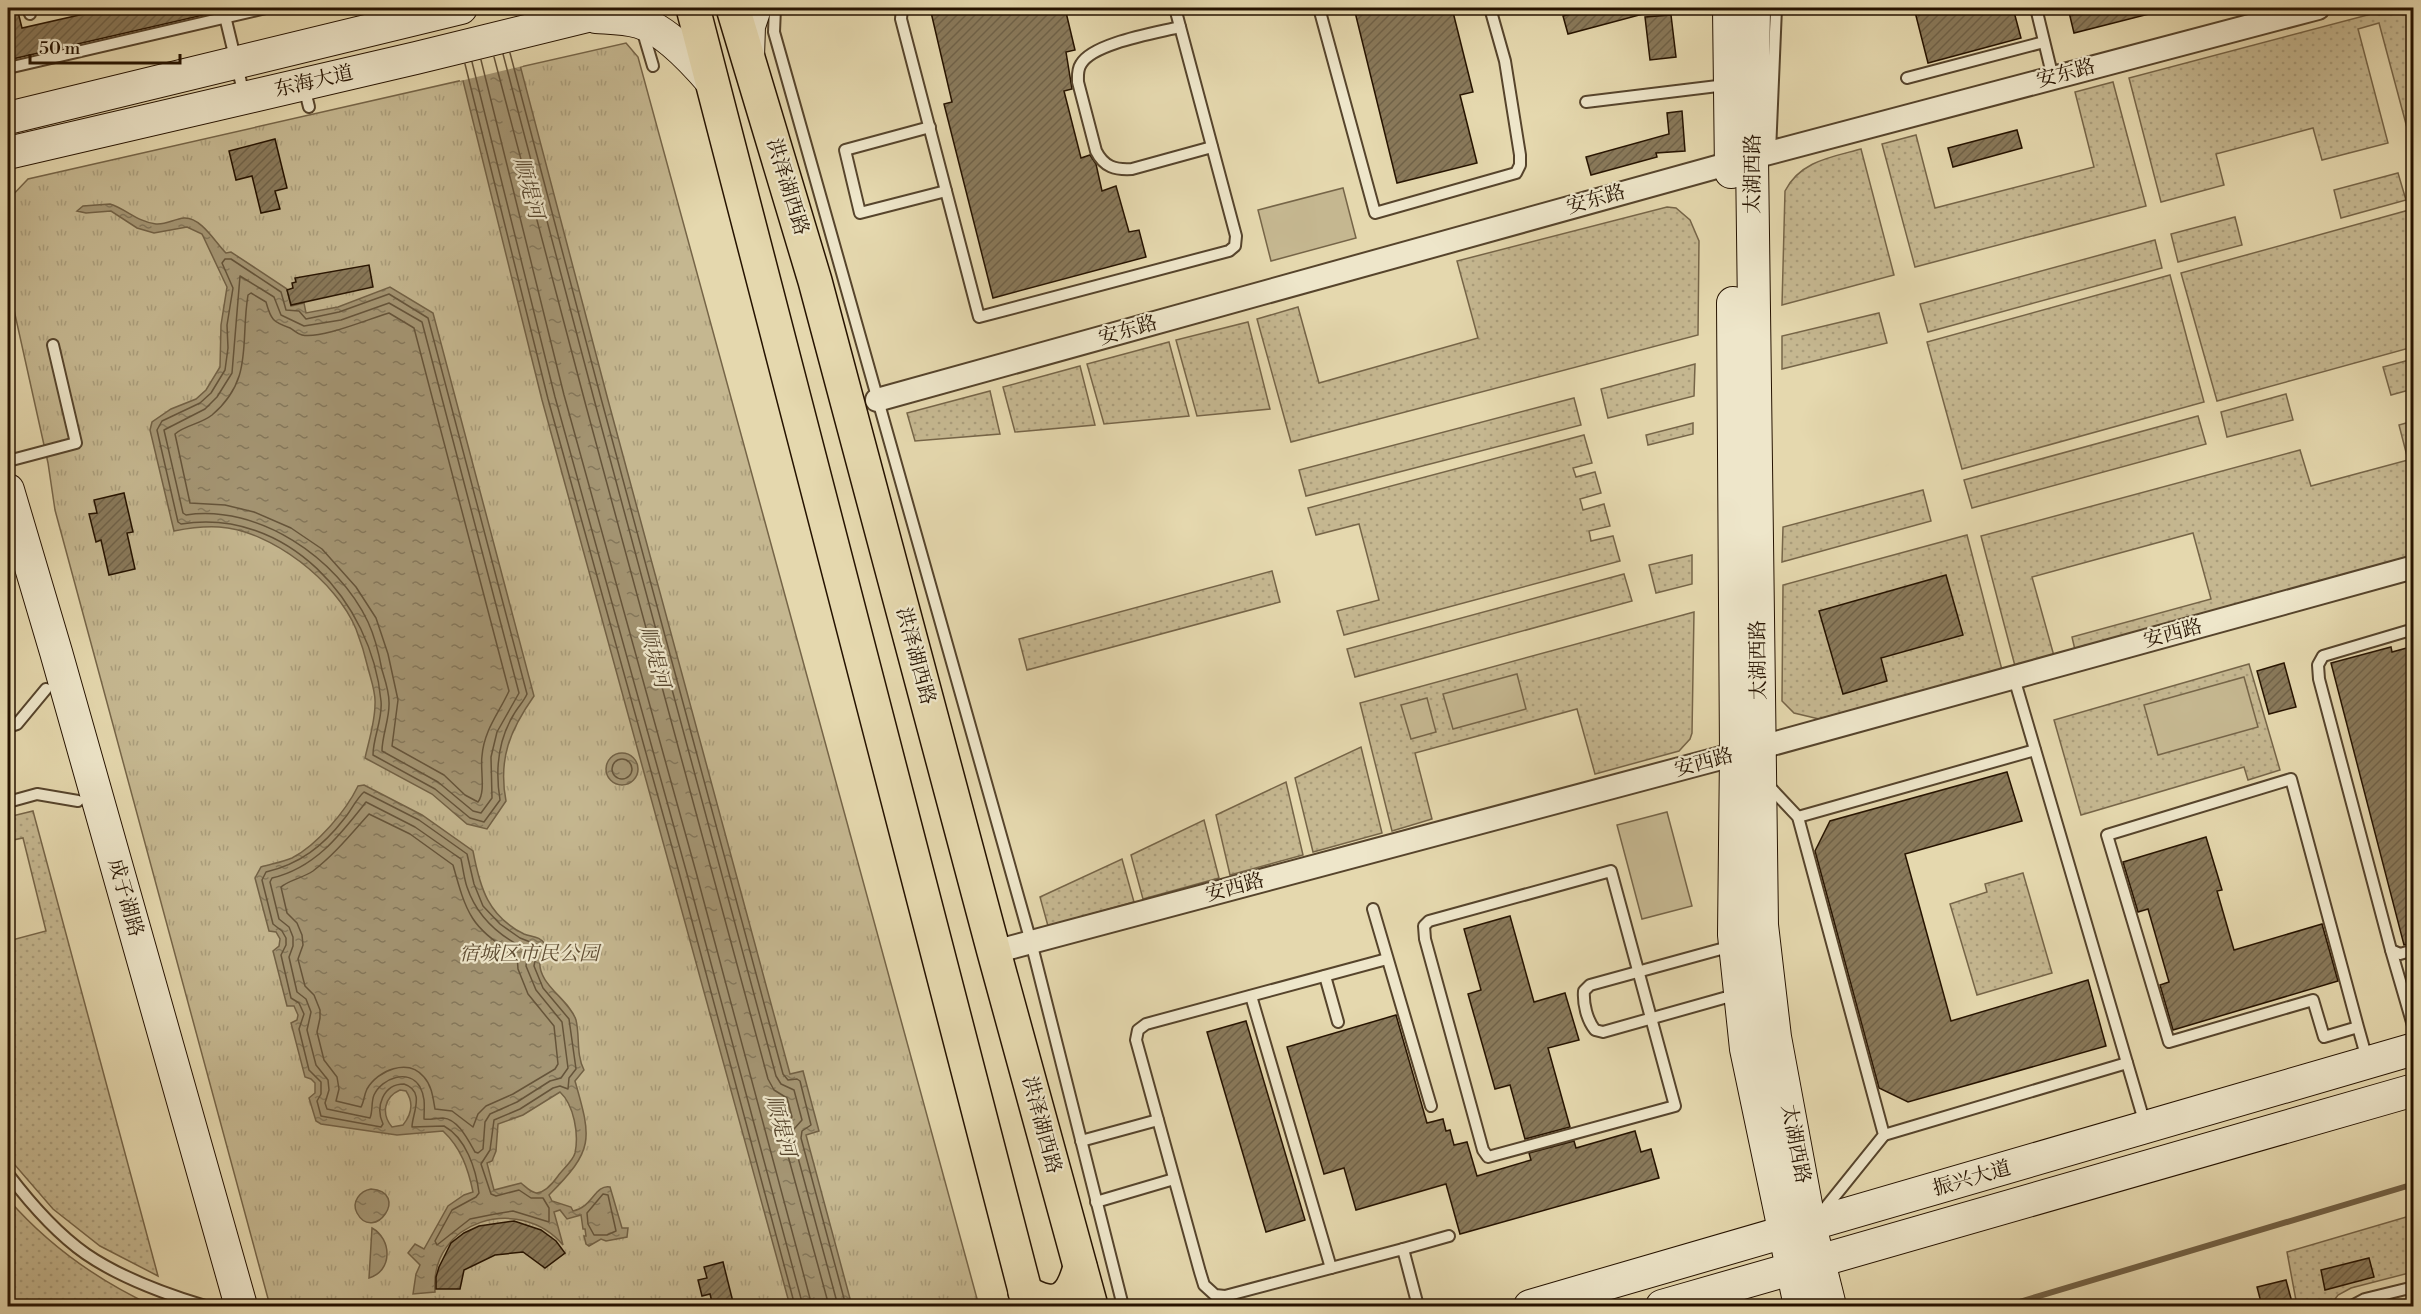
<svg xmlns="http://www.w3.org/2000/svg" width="2421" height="1314" font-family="'Libre Bodoni','Noto Serif SC',serif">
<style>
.grass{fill:url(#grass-dots);stroke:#766548;stroke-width:1.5}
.park{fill:url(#park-tufts);stroke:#766548;stroke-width:1.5}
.pitch{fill:#c5b790;stroke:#766548;stroke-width:1.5}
.water{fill:url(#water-ripples);stroke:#726145;stroke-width:1.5;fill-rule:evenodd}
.pier{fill:#e5d8ae}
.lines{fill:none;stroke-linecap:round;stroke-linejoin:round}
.shore{stroke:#65543a;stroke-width:1.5}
.stream{stroke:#726145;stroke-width:6}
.building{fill:url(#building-hatch);stroke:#261300;stroke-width:1.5}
.lane-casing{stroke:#56442c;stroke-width:14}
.street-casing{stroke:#56442c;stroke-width:26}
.secondary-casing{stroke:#261300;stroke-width:34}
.primary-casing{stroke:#261300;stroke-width:36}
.lane{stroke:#eee6ca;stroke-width:10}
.street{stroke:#eee6ca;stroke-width:22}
.secondary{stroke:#eee6ca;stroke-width:32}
.primary{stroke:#e5d8ae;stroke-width:33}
.labels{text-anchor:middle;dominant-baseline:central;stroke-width:4.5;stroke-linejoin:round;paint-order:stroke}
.street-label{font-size:20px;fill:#261300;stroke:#eee6ca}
.park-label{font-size:20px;font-style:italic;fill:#5e4c32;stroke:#eee6ca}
.water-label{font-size:21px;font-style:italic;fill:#58472e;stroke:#eee6ca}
</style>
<defs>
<pattern id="grass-dots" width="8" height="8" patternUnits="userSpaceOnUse" patternTransform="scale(1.5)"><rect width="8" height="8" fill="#c5b790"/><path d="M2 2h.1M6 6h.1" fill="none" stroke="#a99c7a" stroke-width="1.8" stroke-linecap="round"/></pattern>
<pattern id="park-tufts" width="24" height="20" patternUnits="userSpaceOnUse" patternTransform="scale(1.5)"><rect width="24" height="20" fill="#c5b790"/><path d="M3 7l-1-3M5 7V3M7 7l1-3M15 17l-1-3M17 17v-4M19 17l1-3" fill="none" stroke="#a99c7a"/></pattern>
<pattern id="water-ripples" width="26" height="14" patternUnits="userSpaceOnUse" patternTransform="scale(1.5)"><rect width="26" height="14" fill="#a49573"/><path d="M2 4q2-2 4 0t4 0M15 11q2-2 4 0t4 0" fill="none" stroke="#85785c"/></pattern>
<pattern id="building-hatch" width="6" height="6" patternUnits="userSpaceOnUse" patternTransform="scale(1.5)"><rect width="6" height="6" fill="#89795a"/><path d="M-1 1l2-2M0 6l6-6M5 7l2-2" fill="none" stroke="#706248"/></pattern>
</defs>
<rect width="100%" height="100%" fill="#e5d8ae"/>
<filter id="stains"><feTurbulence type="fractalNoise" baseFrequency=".00333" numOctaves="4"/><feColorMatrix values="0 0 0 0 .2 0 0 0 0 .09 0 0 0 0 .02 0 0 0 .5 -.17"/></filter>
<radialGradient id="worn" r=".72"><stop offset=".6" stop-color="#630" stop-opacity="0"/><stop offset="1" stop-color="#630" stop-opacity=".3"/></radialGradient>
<!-- grass -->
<g class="grass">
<polygon points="2394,8 2413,8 2413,138 2410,139 2379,23 2358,29 2388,143 2322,160 2313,128 2216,154 2224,185 2161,202 2129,78"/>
<polygon points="2113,82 2146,206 1915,267 1882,144 1916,135 1935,208 2094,167 2075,92"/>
<path d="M1861,149L1894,275L1782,305L1785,191C1800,161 1832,157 1861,149Z"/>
<polygon points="2398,173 2406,200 2341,218 2334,190"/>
<polygon points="1667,207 1676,208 1690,220 1699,241 1698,335 1291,442 1257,319 1298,307 1319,383 1478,338 1457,261"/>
<polygon points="2409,210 2413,225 2413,250 2411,251 2414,262 2413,347 2217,401 2181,273"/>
<polygon points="2235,217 2242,245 2178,262 2171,234"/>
<polygon points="2155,240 2162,268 1928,332 1920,304"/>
<polygon points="2170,275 2204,402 1962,469 1927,342"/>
<polygon points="1879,313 1887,343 1782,369 1782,336"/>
<polygon points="1248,322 1270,409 1197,416 1176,340"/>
<polygon points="1169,342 1189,416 1104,424 1087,364"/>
<polygon points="2413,359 2413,389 2391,395 2383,367"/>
<polygon points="1695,364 1694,396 1608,418 1601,389"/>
<polygon points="1080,366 1095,425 1015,432 1003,387"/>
<polygon points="990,391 1000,434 915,441 907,413"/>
<polygon points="2286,394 2293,420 2227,437 2221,412"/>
<polygon points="1574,398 1581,425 1306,496 1299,470"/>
<polygon points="2198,416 2206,444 1972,508 1964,480"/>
<polygon points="2413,421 2413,559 2075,650 2072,637 2211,599 2193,533 2032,577 2054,656 2015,666 1981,536 2300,450 2311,486 2408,460 2399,425"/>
<polygon points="1693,423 1693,434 1648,445 1646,435"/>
<polygon points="1584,435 1592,463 1573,468 1576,477 1595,472 1601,493 1580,499 1583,510 1604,504 1610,526 1589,531 1591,541 1613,536 1620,561 1344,635 1337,611 1379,600 1359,524 1316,535 1308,508"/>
<polygon points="1923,490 1931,521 1782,562 1783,527"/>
<polygon points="1967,535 2002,670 1819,719 1794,713 1782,701 1783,585"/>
<polygon points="1692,555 1692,584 1656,593 1649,565"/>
<polygon points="1272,571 1280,602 1027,670 1019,639"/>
<polygon points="1624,574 1632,601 1355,677 1347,649"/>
<polygon points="1694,612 1692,733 1690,739 1679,751 1595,774 1577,709 1415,753 1432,819 1392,831 1360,703"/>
<polygon points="2249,664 2280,770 2248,780 2244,767 2081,815 2054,720"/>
<polygon points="1361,747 1382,833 1313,852 1295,778"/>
<polygon points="1286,782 1303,855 1230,875 1216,815"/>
<polygon points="33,811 158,1276 100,1246 53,1209 8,1157 8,941 46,931 23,838 8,841 8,817"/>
<polygon points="1204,820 1219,878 1143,899 1131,855"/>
<polygon points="1122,859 1134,902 1048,926 1040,897"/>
<polygon points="2023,873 2052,973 1977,995 1950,904 1987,892 1985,884"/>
<path d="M8,1199C48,1245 97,1280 153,1306H8Z"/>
<polygon points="2413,1215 2413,1272 2351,1288 2338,1295 2330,1306 2297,1306 2287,1252"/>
</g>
<!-- park -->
<polygon class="park" points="626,43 638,57 979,1306 270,1306 55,510 48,463 8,283 8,200 28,179"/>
<!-- pitch -->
<g class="pitch">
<polygon points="1343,188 1356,238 1271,261 1258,210"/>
<polygon points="1517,674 1526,709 1453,729 1443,694"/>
<polygon points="2244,677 2258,727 2158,755 2144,705"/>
<polygon points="1427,698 1436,732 1411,739 1401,705"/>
<polygon points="1667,812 1692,906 1642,919 1617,825"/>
</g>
<!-- water -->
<g class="water">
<polygon points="445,8 505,8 608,400 790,1074 803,1071 819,1131 806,1135 852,1306 790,1306 542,400"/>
<path d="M110,204C126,209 138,222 156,224C166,225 174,219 184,218C201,217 215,242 226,253L231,252L287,289L291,306L304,303L306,313L338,307L390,287L433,313L534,696C510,730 498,759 506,801L487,829L467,824L432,794L365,758C369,740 375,722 375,704C376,693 371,680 368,668C365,655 361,642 356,629C337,582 271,530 219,527C203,526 189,528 174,531L150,430L152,422L171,409L196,399L206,390L220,367L221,325L227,287L202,234L187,227L154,233L137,228L111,211L86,213L77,211L83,206Z"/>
<circle cx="622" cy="769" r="16"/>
<path d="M364,785L422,815L473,851C480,888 488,916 524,934C532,937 540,936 545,944C544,949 541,956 540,961C537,984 570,1000 576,1020C580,1036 576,1055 584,1070L575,1081C592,1140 594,1150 549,1195L552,1201L571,1207L573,1211C592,1208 595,1184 610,1187L622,1228H628L627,1237L606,1241L601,1239L589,1246L586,1244L584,1236H586L585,1229H583L581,1215L567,1219L560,1210L554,1212L563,1245C520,1194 429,1220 435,1292L413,1294L416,1274L420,1265L408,1253L415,1244L424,1249L448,1206L464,1195L473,1192C468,1168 461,1148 443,1131L397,1135L321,1124L316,1121L309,1098L315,1093V1083L311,1079L305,1077L291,1023L297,1020L298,1015L294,1006H287L273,951L279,946L280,939L276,932L269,931L255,878L261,867C271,864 283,862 292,858C317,845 346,811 358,786ZM400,1090L406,1091C414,1103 412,1114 403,1125L392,1127C381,1114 384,1097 400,1090ZM560,1092C574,1105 579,1134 575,1153C573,1161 563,1169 558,1176C553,1183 546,1192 537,1193C531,1193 526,1187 521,1183L494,1190L487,1163L492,1161L496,1151L498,1124L523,1115Z"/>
<path d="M371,1189C411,1192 374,1244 357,1213C351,1202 360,1191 371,1189Z"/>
<path d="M372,1228C392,1239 393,1271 369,1278Z"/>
</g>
<!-- pier -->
<polygon class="pier" points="442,8 508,8 523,66 460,81"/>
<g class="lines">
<!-- shore -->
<g class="shore">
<polyline points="510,53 602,402 783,1074 788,1080 797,1079 800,1081 811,1125 802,1131 801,1138 846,1306"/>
<polyline points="503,54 595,403 776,1076 781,1084 794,1090 802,1120 794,1129 793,1139 838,1306"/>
<polyline points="494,57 586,406 768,1079 774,1090 787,1098 792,1117 785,1130 784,1141 829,1306"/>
<polyline points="481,60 564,395 696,872 812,1306"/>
<polyline points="472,62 555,397 687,874 803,1306"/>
<polyline points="465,64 548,399 680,876 795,1306"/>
<path d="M225,259H231L281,292L286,310L299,311L306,319L339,312L389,294L428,318L527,694C524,701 518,707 514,714C498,740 495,769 500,800L484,822L470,818L435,789L373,755C373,737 383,719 381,701C372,601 286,507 181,524L178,522L157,430L162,421L200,403L211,393L225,370L228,348L227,325L233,288L222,263Z"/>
<path d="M240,276L274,297L281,315L304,326L341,320L389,303L422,322L519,693L497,732L491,757L492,798L481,813L473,811L438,782L382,751C382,735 390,718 389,702C389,691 385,680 382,670C379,654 375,637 368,622C338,558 258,504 186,515L183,513L164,430L205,409L217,397L232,373Z"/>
<path d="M251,293L266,302C271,320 273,322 290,328C294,330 297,334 302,335C322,339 368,319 389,313L414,328L509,691C499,713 484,730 482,756C480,769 486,792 478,802L465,795L444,775L392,746L398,700L388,654L376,618L356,587L322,549L291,528L254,512L225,505L190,503L175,434C185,425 201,424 212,415C254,379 240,343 248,295Z"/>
<circle cx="622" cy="769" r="10"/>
<path d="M364,792L419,820L467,854L474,884L483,906L500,924L520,938L538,945L534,966L543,988L569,1019L576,1069L569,1078L568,1089L560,1086L553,1088L520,1109L494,1120L490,1150L481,1164L491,1194L496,1196L519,1190L531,1198H543L549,1208V1222L513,1211L495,1214L470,1219L437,1245L435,1241L452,1210L476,1197L479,1193C476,1169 466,1138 444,1126L412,1127C412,1114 426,1091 404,1084C383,1084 375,1107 383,1124L381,1127L321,1116L317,1101L321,1094V1082L309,1070L299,1029L304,1014L299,1003L291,998L281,955L286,945V938L282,931L273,924L262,880L266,872C300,864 323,846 344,819C351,811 356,799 364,792Z"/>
<path d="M366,802L415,827L461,859C463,868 464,878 467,887C477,917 500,937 528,950L526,966L536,990L562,1022L568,1068L561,1078L550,1081L517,1102L490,1114L485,1122L483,1149L478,1153L475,1152C468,1140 458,1119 443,1118C436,1118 430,1120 424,1119C424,1108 426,1098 420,1087C409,1068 382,1078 374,1095C371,1102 373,1111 370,1118L327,1109L325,1103L329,1090L328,1080L316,1065L307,1030L311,1012L306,999L297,992L289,957L293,946V937L289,927L279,919L270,882L272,878C315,868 340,835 366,802Z"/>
<path d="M369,814L410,834L453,865C466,912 471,930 517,955L518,969L528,994L554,1026L558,1064L555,1069L513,1094L486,1106L478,1114L473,1127L452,1111L435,1109C433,1098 432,1086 424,1077C408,1058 378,1070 367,1089C364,1095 364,1102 361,1107L336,1101L339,1089L337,1077L324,1060L317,1032L320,1018V1010L314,995L305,986L298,959L303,945L302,935L297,923L287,913L281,887C289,880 303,878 313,871C335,854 351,834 369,814Z"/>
<polygon points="603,1194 608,1195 616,1231 607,1235 594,1235 588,1224 587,1213"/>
</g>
<!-- stream -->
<polyline class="stream" points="2006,1306 2414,1184"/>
</g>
<!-- building -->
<g class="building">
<polygon points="8,8 17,8 22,28 110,8 207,8 208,14 8,60"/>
<polygon points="930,8 1065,8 1075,50 1066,52 1072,89 1064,91 1081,158 1090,155 1096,164 1102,191 1116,186 1129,232 1139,230 1146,257 993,298 944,104 952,102"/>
<polygon points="1354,8 1452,8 1473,92 1460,95 1477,163 1397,183"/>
<polygon points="1594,8 1647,8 1647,13 1568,34 1563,16"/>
<polygon points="1914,8 2013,8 2021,38 1928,63"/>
<polygon points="2068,8 2152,8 2153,13 2074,33"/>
<polygon points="1671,15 1676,57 1650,60 1645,17"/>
<polygon points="1682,111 1685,151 1656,153 1657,157 1591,175 1586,157 1669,134 1667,113"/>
<polygon points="2017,130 2022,148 1953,167 1948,148"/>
<polygon points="275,139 287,188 275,191 280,209 261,213 252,176 236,180 229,151"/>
<polygon points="369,265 373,287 291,305 287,290 293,288 292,283 296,282 295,278"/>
<polygon points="124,493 133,532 127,533 135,569 109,575 101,540 96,542 89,514 97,513 94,500"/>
<polygon points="1946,575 1963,635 1881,658 1887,681 1843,694 1819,611"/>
<polygon points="2414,646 2414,714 2408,716 2414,737 2414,943 2404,945 2331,663 2391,647 2392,652"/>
<polygon points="2284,663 2296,707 2269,714 2257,671"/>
<polygon points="2007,772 2022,821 1905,854 1951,1021 2088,980 2106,1046 1908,1102 1879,1088 1815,851 1830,821"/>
<polygon points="2206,837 2222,890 2217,891 2234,950 2322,924 2338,981 2173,1030 2160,985 2169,982 2148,909 2138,912 2123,862"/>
<polygon points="1510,916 1534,1002 1565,993 1579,1040 1548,1048 1570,1127 1525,1139 1510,1085 1495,1089 1468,994 1481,990 1464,929"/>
<polygon points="1396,1015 1427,1123 1443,1119 1446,1131 1450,1130 1454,1145 1467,1142 1477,1176 1531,1160 1529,1153 1574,1141 1576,1148 1635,1131 1641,1152 1651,1149 1659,1178 1460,1234 1446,1184 1356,1210 1344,1168 1324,1174 1287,1047"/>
<polygon points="1246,1021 1305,1220 1266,1232 1207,1032"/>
<polygon points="514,1221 541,1230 556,1241 565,1253 545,1268 523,1252 495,1255 464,1270 460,1289 436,1289 436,1277 439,1267 451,1243 464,1233 479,1226"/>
<polygon points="2369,1258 2374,1277 2325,1290 2321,1270"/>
<polygon points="723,1262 734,1306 713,1306 710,1294 702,1296 698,1280 707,1278 704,1267"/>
<polygon points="2286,1280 2293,1306 2262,1306 2257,1287"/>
</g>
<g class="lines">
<defs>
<g id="lane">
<polyline points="28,8 30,14"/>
<polyline points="223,8 244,95"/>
<polyline points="775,8 774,32 1031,942 1123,1306"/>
<polyline points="902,8 901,19 979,317 1229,251 1235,246 1236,236 1175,8"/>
<polyline points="1319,8 1375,213 1516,173 1520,165 1520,155 1505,61 1490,8"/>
<polyline points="2036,8 2053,78"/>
<path d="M1180,27C1156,33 1093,43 1081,64C1077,70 1078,76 1078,82L1096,151C1104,167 1115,170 1132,169L1212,147"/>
<polyline points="642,29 653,66"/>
<polyline points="8,68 266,8"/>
<polyline points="1907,78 2044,42"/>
<polyline points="304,87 309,107"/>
<polyline points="1586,102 1726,85"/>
<polyline points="930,127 845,150 860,213 946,191"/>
<polyline points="1770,152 1776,8"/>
<polyline points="8,461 76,443 53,345"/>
<polyline points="2414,629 2323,656 2318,665 2319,679 2391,950 2400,954 2414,950"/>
<polyline points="2014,678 2145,1124"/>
<polyline points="8,727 17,724 46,689"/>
<polyline points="1767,784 1798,817 1884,1135 1822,1212"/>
<polyline points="8,802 37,794 78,801"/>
<polyline points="1798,817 2035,750"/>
<polygon points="1611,871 1675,1106 1488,1157 1483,1150 1425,939 1424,926 1429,921"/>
<polyline points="1373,909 1431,1106"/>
<path d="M1732,946L1590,985L1584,991C1583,1004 1587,1020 1595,1030L1603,1032L1738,994"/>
<polyline points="2391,950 2414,1029"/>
<polyline points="1387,959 1146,1024 1138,1030 1136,1040 1200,1272 1204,1285 1215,1295 1225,1296 1403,1249 1418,1306"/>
<polyline points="1325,976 1338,1022"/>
<polyline points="1251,996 1331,1268"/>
<polyline points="2358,1027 2324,1037 2313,1000 2169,1042 2107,835 2291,779 2358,1027 2367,1059"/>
<polyline points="1884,1135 2127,1063"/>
<polyline points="1081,1141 1158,1120"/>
<path d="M8,1174C30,1203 56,1233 86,1254C121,1278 165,1294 205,1306"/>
<polyline points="1096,1202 1174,1179"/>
<polyline points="1403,1249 1449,1236"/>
<polyline points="2352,1306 2365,1299 2414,1287"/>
</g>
<g id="street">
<polyline points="877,400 1731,163 2318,8"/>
<polyline points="994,952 1736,754 2414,567"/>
</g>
<g id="secondary">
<polyline points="1729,8 1731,172"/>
<polyline points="1754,8 1752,157 1762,925 1775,1037 1810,1226 1830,1306"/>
<path d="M596,17C610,18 625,18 639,22C666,30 694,61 712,82"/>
<polyline points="748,57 749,26 755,8"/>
<polyline points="8,118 461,8"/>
<polyline points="8,153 416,58 620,8"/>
<polyline points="1733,303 1736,754 1734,935 1746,1049 1800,1306"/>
<polyline points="8,490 56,652 241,1306"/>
<polyline points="1530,1306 2414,1049"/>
<polyline points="1662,1306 2414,1090"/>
</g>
<g id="primary">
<polyline points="693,8 1029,1306"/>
<polyline points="733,8 815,281 994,952 1091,1306"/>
<path d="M1025,1292C1057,1311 1071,1300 1080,1267"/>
</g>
</defs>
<!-- lane casing -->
<use href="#lane" class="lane-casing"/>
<!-- street casing -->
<use href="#street" class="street-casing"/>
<!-- secondary casing -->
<use href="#secondary" class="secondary-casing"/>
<!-- primary casing -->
<use href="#primary" class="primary-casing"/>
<!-- lane -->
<use href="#lane" class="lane"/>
<!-- street -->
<use href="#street" class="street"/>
<!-- secondary -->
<use href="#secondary" class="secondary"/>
<!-- primary -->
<use href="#primary" class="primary"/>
</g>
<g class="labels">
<!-- street labels -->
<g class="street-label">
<text transform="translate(2066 74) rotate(-15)">安东路</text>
<text transform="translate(314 82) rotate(-13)">东海大道</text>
<text transform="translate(1753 174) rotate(-90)">太湖西路</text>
<text transform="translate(787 187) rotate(73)">洪泽湖西路</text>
<text transform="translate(1596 200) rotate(-16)">安东路</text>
<text transform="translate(1128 331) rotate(-16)">安东路</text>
<text transform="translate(2173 634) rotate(-15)">安西路</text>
<text transform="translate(915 656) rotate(75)">洪泽湖西路</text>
<text transform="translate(1759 660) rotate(-91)">太湖西路</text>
<text transform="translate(1704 763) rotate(-15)">安西路</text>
<text transform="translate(1235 888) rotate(-15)">安西路</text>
<text transform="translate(125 898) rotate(74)">成子湖路</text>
<text transform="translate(1041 1125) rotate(75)">洪泽湖西路</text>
<text transform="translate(1795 1144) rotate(79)">太湖西路</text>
<text transform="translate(1972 1179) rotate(-16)">振兴大道</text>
</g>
<!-- park labels -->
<g class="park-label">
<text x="529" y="954">宿城区市民公园</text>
</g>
<!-- water labels -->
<g class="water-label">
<text transform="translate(528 188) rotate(75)">顺堤河</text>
<text transform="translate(654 657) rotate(75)">顺堤河</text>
<text transform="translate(780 1126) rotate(75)">顺堤河</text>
</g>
</g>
<!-- margin -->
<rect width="2421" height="1314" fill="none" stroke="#e5d8ae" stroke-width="30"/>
<rect x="9" y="9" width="2403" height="1296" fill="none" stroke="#261300" stroke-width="3"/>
<rect x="15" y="15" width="2391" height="1284" fill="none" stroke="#261300" stroke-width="1.5"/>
<!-- scale -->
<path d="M30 54v9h150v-9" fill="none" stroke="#261300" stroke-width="3"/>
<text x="39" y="54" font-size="18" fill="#261300" stroke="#eee6ca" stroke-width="4.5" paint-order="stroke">50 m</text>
<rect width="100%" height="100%" filter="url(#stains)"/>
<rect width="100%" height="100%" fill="url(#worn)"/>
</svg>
